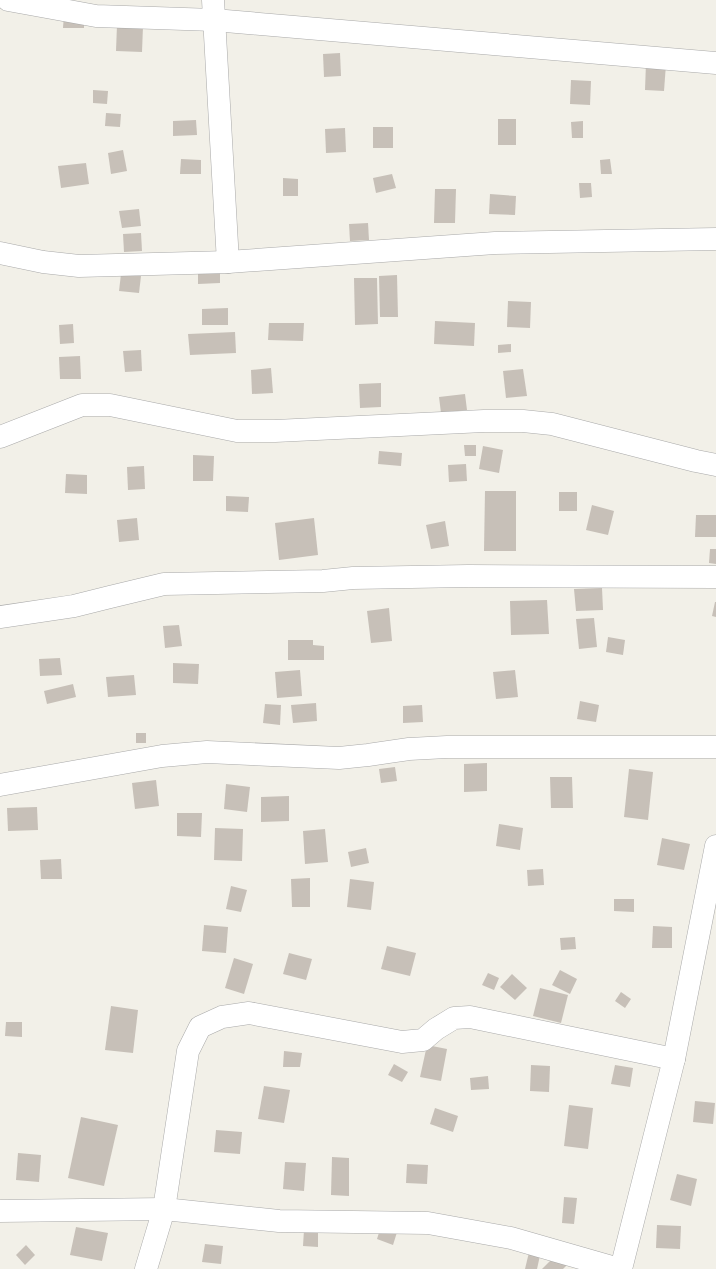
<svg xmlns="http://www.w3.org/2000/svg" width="716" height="1269" font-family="Jost,sans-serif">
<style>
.building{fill:#c7c0b8}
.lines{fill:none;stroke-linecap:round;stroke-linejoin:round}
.street-casing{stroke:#a9a9a9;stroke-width:23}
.street{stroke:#fff;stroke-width:22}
</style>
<rect width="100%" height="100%" fill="#f2f0e8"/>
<!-- building -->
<g class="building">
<polygon points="64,14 84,15 84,28 63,28"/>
<polygon points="117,25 143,26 142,52 116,51"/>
<polygon points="340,53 341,76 324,77 323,54"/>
<polygon points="646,63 666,64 664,91 645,90"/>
<polygon points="571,80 591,81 590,105 570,104"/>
<polygon points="93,90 108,91 107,104 93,103"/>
<polygon points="106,113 121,114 120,127 105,126"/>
<rect x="498" y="119" width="18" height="26"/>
<polygon points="196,120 197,135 173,136 173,121"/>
<polygon points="583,121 583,138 572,138 571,122"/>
<rect x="373" y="127" width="20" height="21"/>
<polygon points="345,128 346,152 326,153 325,129"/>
<polygon points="123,150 127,171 111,174 108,153"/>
<polygon points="181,159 201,160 201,174 180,174"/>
<polygon points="610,159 612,174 601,174 600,160"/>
<polygon points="86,163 89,184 61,188 58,166"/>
<polygon points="392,174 396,188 376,193 373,178"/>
<polygon points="283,178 298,179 298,196 283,196"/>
<polygon points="579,183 591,183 592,197 580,198"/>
<polygon points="435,189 456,189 455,223 434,223"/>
<polygon points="490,194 516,196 515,215 489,214"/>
<polygon points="139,209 141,226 122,228 119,211"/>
<polygon points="368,223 369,240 350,241 349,224"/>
<polygon points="141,233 142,251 124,252 123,234"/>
<polygon points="220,268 220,283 198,284 198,269"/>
<polygon points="121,274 141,276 139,293 119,291"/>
<polygon points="397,275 398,317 380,317 379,276"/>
<polygon points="354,278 377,278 378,324 355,325"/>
<polygon points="508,301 531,302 530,328 507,327"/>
<polygon points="228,308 228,325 202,325 202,309"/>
<polygon points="435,321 475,323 474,346 434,344"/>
<polygon points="269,323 304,323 303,341 268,340"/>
<polygon points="73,324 74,343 60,344 59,325"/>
<polygon points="235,332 236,353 190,355 188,334"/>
<polygon points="511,344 511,352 498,353 498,345"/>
<polygon points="141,350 142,371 125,372 123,351"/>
<polygon points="80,356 81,379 60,379 59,357"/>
<polygon points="271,368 273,393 252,394 251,370"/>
<polygon points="523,369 527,396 506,398 503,371"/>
<polygon points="381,383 381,407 360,408 359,384"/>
<polygon points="465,394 467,410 441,413 439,397"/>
<polygon points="464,445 476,445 476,456 465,456"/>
<polygon points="483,446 503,450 499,473 479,469"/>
<polygon points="379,451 402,453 401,466 378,464"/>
<polygon points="193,455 214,456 213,481 193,481"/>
<polygon points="466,464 467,481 449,482 448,465"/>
<polygon points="144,466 145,489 128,490 127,467"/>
<polygon points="66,474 87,475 87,494 65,493"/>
<polygon points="485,491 516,491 516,551 484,551"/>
<rect x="559" y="492" width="18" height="19"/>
<polygon points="226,496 249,497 248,512 226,511"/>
<polygon points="592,505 614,511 608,535 586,530"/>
<polygon points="696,515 716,515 716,537 695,537"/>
<polygon points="137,518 139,540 119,542 117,520"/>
<polygon points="314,518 318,555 279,560 275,523"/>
<polygon points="445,521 449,546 431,549 426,525"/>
<polygon points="710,549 716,549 716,564 709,563"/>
<polygon points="602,588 603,610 576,611 574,589"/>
<polygon points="547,600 549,634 511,635 510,601"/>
<polygon points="715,602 716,602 716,617 712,616"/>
<polygon points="389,608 392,641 371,643 367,611"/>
<polygon points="594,618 597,647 579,649 576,619"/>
<polygon points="179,625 182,646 165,648 163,626"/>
<polygon points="608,637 625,640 623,655 606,652"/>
<polygon points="288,640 313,640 313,645 324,646 324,660 288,660"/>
<polygon points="60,658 62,675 40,676 39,659"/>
<polygon points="173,663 199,664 198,684 173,683"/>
<polygon points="300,670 302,696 277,698 275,672"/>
<polygon points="515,670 518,697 496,699 493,672"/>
<polygon points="134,675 136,695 108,697 106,677"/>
<polygon points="73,684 76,697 47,704 44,691"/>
<polygon points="580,701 599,705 596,722 577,719"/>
<polygon points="316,703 317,721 293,723 291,705"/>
<polygon points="265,704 281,705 280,725 263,723"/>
<polygon points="422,705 423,722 403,723 403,706"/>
<rect x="136" y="733" width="10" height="10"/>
<polygon points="487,763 487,791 464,792 464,764"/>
<polygon points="395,767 397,781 381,783 379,769"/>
<polygon points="629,769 653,772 648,820 624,817"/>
<polygon points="550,777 572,777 573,808 551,808"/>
<polygon points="156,780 159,806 135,809 132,783"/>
<polygon points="226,784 250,787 247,812 224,809"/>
<polygon points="289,796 289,821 261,822 261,797"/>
<polygon points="37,807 38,830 8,831 7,808"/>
<polygon points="177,813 202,813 201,837 177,836"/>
<polygon points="499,824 523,828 520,850 496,846"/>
<polygon points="215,828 243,829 242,861 214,860"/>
<polygon points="325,829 328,862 305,864 303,831"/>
<polygon points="662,838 690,844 684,870 657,865"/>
<polygon points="366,848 369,863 351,867 348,852"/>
<polygon points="61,859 62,879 41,879 40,860"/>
<polygon points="543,869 544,885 528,886 527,870"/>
<polygon points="310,878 310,907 292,907 291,879"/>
<polygon points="350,879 374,882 371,910 347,907"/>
<polygon points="231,886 247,890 241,912 226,909"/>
<polygon points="614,899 634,899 634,912 614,911"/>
<polygon points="204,925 228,927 226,953 202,951"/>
<polygon points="653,926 672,927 672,948 652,948"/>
<polygon points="575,937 576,949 561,950 560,938"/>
<polygon points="387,946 416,953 410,976 381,969"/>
<polygon points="289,953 312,959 306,980 283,974"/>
<polygon points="234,958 253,964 244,994 225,988"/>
<polygon points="560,970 577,979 570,994 552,985"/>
<polygon points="488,973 499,978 494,990 482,985"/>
<polygon points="512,974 527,988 515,1000 500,987"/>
<polygon points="540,988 568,995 561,1023 533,1016"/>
<polygon points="621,992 631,999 625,1008 615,1001"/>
<polygon points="111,1006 138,1010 133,1053 105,1050"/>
<polygon points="6,1022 22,1022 22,1037 5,1036"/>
<polygon points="427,1045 447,1049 441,1081 420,1077"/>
<polygon points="284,1051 302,1053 300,1067 283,1067"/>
<polygon points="394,1064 408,1072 402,1082 388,1075"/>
<polygon points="531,1065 550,1066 549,1092 530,1091"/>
<polygon points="615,1065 633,1068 630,1087 611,1084"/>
<polygon points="488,1076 489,1089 471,1090 470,1078"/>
<polygon points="264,1086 290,1090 284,1123 258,1119"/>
<polygon points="695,1101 715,1103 713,1124 693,1122"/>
<polygon points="569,1105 593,1108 588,1149 564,1146"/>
<polygon points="435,1108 458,1116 453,1132 430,1124"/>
<polygon points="81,1117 118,1125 104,1186 68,1178"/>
<polygon points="216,1130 242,1132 240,1154 214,1152"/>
<polygon points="18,1153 41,1155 39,1182 16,1180"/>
<polygon points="332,1157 349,1158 349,1196 331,1195"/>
<polygon points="285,1162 306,1163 304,1191 283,1189"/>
<polygon points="407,1164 428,1165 427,1184 406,1183"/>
<polygon points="677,1174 697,1179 691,1206 670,1200"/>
<polygon points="564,1197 577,1198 574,1224 562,1223"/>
<polygon points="382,1223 398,1229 393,1245 377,1239"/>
<polygon points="657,1225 681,1226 680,1249 656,1248"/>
<polygon points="76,1227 108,1233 102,1261 70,1255"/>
<polygon points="304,1230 318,1230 318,1247 303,1246"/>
<polygon points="205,1244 223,1246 221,1264 202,1262"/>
<polygon points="26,1245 35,1255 25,1265 16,1255"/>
<polygon points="530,1248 541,1251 537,1269 525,1269"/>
<polygon points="558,1253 569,1263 563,1269 542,1269"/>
</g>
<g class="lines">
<defs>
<g id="street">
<polyline points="8,0 96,16 214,20 716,63"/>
<polyline points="213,0 228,262"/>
<polyline points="0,253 43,262 79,266 228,262 495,243 716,239"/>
<polyline points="0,437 82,405 110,405 237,431 275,431 484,421 523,421 552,424 696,461 716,465"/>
<polyline points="0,617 74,606 110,597 164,584 323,581 353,578 468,576 716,577"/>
<polyline points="0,785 162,756 207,752 339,758 368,755 409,749 447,747 716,747"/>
<polyline points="0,1211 164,1209 279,1221 428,1223 511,1238 619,1269"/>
<polyline points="146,1269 164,1209 188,1051 200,1027 222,1017 249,1013 402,1042 423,1040 436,1029 454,1018 470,1017 674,1059"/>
<polyline points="621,1269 674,1059 716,846"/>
</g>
</defs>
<!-- street casing -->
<use href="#street" class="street-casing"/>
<!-- street -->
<use href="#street" class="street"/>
</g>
</svg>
